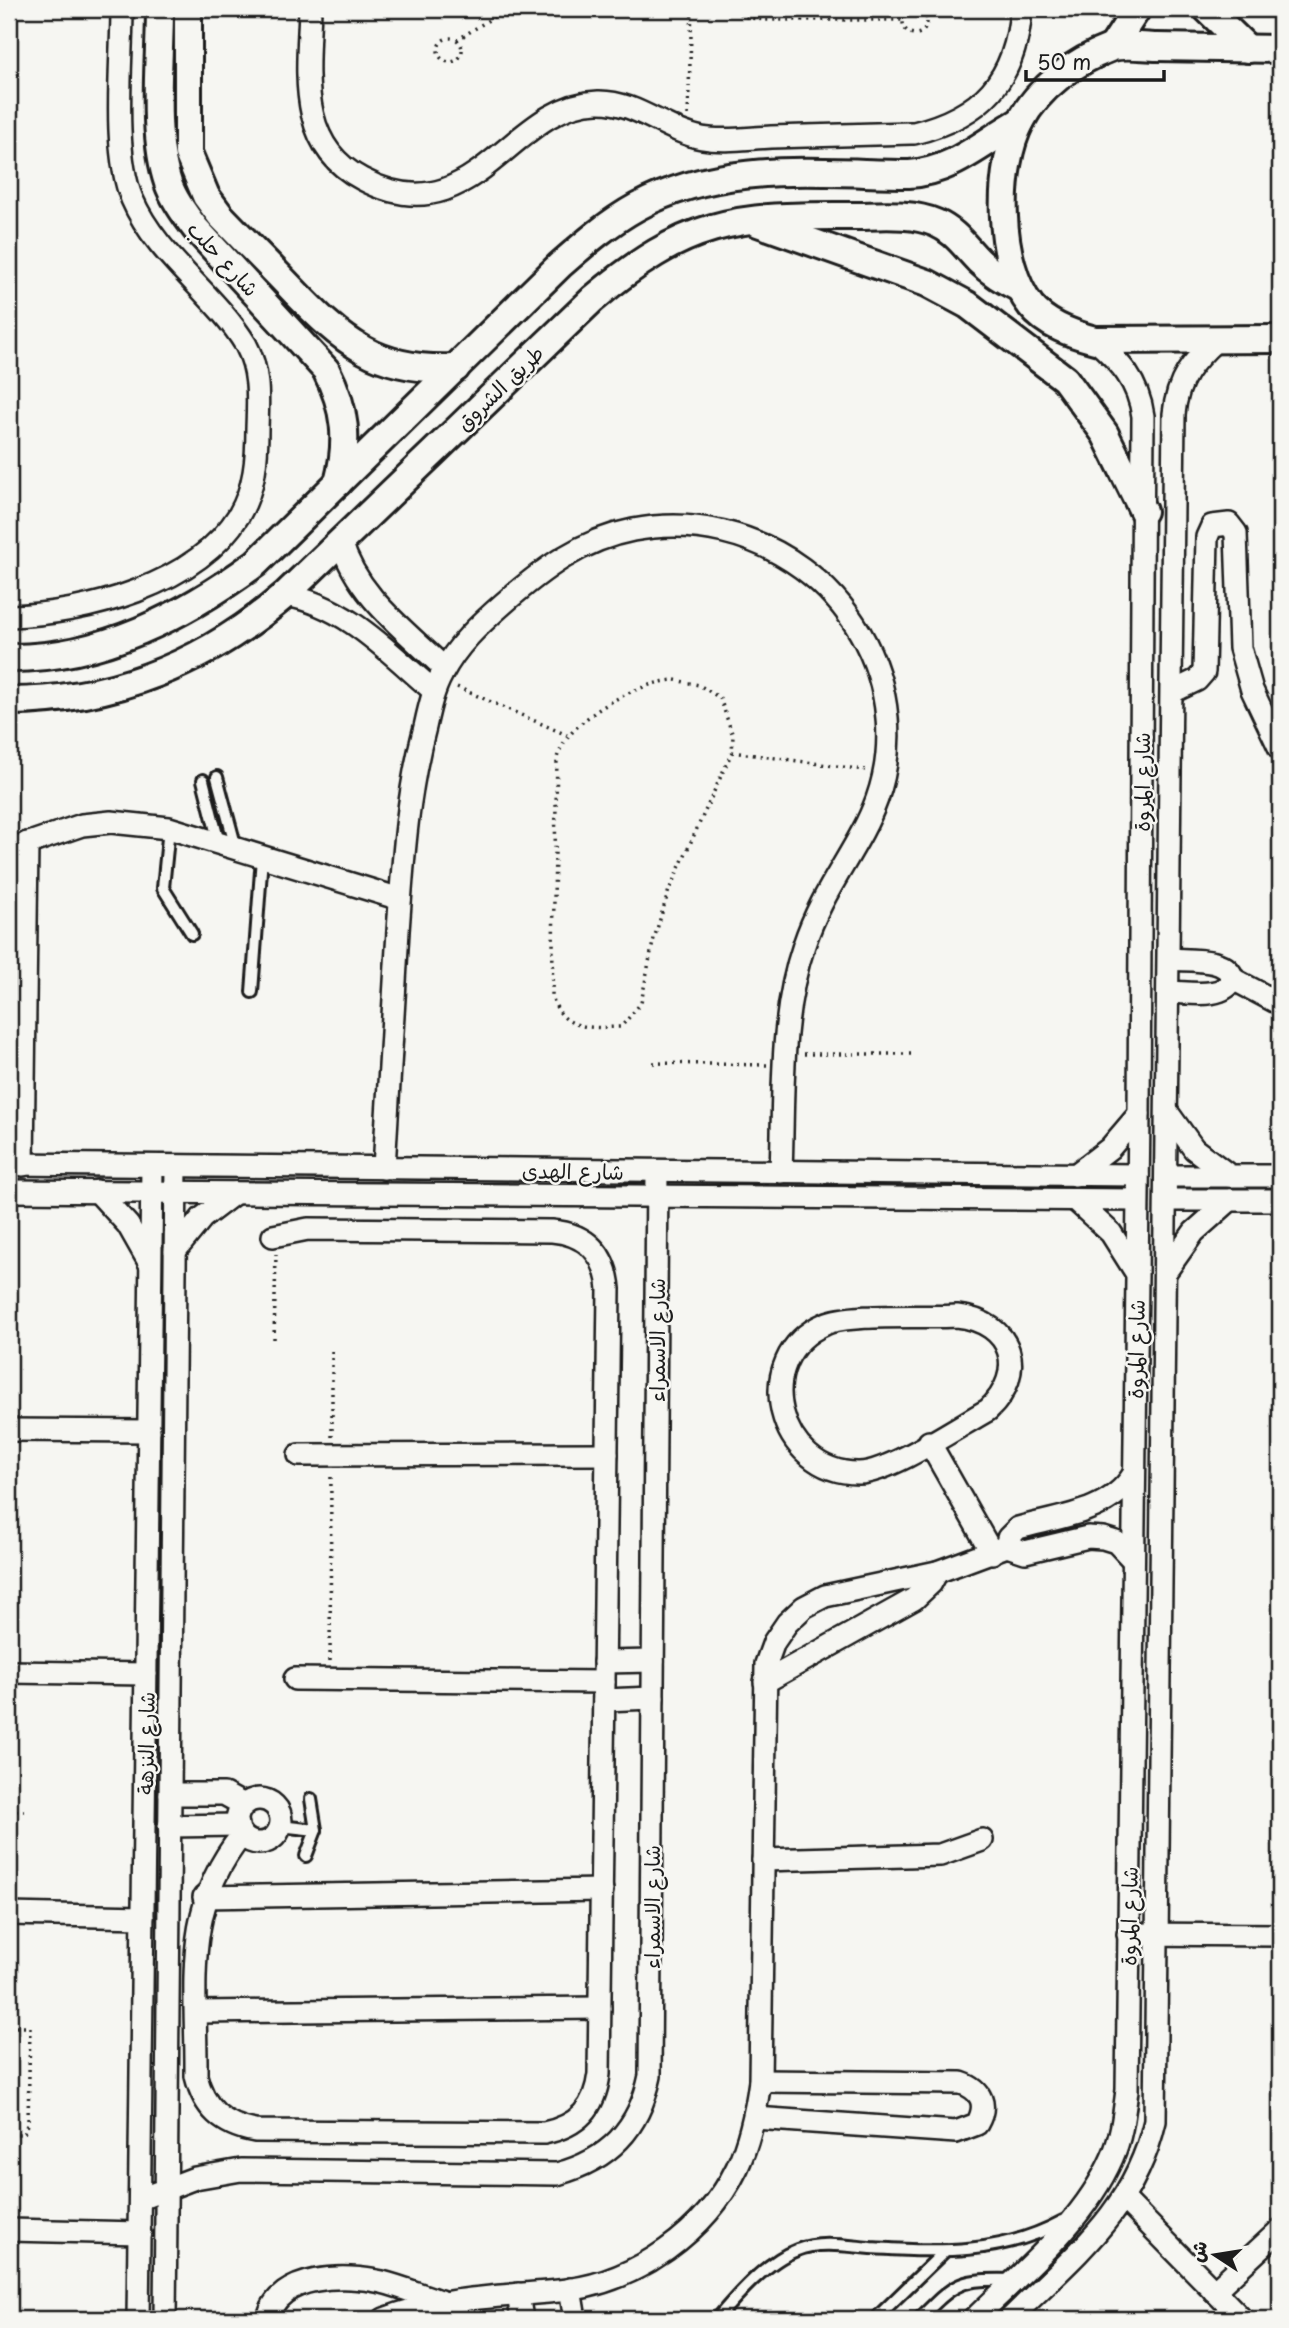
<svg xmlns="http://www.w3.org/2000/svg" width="1289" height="2328" font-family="'Playpen Sans','Playpen Sans Arabic',sans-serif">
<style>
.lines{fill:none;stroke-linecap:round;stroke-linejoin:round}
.service-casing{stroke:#1c1c1c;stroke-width:16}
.minor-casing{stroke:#1c1c1c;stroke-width:26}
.tertiary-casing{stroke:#1c1c1c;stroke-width:32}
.path{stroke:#1c1c1c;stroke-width:3.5;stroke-dasharray:2 5;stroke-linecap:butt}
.service{stroke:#f6f6f2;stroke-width:10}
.minor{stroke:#f6f6f2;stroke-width:21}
.tertiary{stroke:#f6f6f2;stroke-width:26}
.labels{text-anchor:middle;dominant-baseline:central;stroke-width:5;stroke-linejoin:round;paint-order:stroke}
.street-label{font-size:21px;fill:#1c1c1c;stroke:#f6f6f2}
</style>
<rect width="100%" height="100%" fill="#f6f6f2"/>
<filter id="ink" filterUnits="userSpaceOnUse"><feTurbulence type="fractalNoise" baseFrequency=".0143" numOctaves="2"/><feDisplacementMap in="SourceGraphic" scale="14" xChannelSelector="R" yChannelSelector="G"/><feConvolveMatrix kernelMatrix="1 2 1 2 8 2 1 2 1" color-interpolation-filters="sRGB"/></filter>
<g filter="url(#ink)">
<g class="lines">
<defs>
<g id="service">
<polyline points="217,777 236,848"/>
<polyline points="203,780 219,843"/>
<polyline points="169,828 163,888 192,934"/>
<polyline points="252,992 262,857"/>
<polyline points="280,1826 316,1830"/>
<polyline points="306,1856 316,1830 311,1799"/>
<path d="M717,2319C737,2295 767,2261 797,2250C820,2241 847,2246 871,2248C939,2252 1001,2255 1063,2221"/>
<polyline points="875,2319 944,2252"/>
<path d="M919,2319C957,2281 959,2279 1014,2280"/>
</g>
<g id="minor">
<path d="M310,9C308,71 296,145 362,179C474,239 509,104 598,102C636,101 665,131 702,138C724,142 748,138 771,137C818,136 866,134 914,133C982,116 1016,80 1021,9"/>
<path d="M341,541C356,595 405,630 444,668"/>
<path d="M285,595C346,605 388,652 434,691"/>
<path d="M9,616C85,614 196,585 239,515C255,488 257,458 257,428C258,400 260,371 246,345C214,292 157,257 132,199C112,151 122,62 122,9"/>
<polyline points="1172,692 1197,680 1204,672 1207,537 1212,526 1229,524 1236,533 1240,648 1252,690 1280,749"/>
<polyline points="9,850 82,825 111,822 169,828 400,899"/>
<path d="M1169,959C1188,961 1227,956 1233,979L1280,1004"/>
<path d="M1169,992C1188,992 1223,1000 1233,979"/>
<polyline points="1168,1113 1194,1149 1230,1176"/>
<polyline points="9,1164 1138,1175"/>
<polyline points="23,1165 27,843"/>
<path d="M384,1168C389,1089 394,1010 398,931C403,862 407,794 425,727C429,709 433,690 442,674C457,645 480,624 504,603C543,569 581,540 633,530C756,506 876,593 887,718C896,818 832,860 804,945C779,1018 784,1096 781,1172"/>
<polyline points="1075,1175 1110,1148 1139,1114"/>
<polyline points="1167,1176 1280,1176"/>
<polyline points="9,1191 1137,1200"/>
<polyline points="97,1191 128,1225 149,1262"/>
<polyline points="1167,1200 1280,1200"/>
<polyline points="1076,1201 1111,1233 1135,1271"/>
<polyline points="175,1251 202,1218 235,1193"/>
<polyline points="1167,1270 1194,1232 1230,1200"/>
<path d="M957,1316C1013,1322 1028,1372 988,1410C957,1427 891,1472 859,1473C777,1474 748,1357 825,1324C849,1313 925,1318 957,1316Z"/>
<polyline points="9,1430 149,1431"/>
<polyline points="929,1442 992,1553"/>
<polyline points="299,1455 607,1454"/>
<path d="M1007,1546L1008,1538L1018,1528C1057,1517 1110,1513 1133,1475"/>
<polyline points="604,1662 653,1661"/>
<polyline points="9,1672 146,1674"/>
<polyline points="295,1679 604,1682"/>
<polyline points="765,1682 914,1599 931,1583 937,1572"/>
<polyline points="604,1700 653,1698"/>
<polyline points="170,1794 224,1794 244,1805"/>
<circle cx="259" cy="1821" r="22"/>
<polyline points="169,1826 238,1825"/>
<path d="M242,1835C181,1908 197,1987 196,2076C204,2108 222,2125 255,2131L544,2133C578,2126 595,2108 599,2074L609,1289C606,1254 587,1234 552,1231L308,1229L273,1236"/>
<polyline points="763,1860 940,1855 982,1840"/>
<polyline points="204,1897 602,1890"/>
<polyline points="9,1914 143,1917"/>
<polyline points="1128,1934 1280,1935"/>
<polyline points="197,2012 600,2008"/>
<path d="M755,2118L956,2132L977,2124C988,2105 982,2090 961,2083L760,2081"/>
<path d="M140,2199L195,2178L241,2170L557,2174C609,2160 639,2129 650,2076L657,1171"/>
<polyline points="1125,2200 1242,2319"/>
<polyline points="9,2230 140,2233"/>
<polyline points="570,2289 575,2319"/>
<polyline points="1214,2291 1280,2230"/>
<polyline points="518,2294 522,2319"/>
<polyline points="138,2319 152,1166"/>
<polyline points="165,2319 176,1166"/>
<path d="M268,2319C277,2273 347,2274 382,2282C402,2287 421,2295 440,2301"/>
<path d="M384,2319C443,2296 505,2297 567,2290C637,2281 706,2232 737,2168C750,2140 756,2111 760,2081L766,1664L774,1642L787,1623L804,1607L825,1596L937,1572L1007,1546L1025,1552L1088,1537L1103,1538L1116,1542L1132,1559"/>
<path d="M974,2319C1023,2271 1084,2222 1112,2158C1122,2136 1124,2113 1127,2090L1139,1114L1143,416C1138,381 1121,363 1095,340"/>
<path d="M1010,2319C1073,2256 1134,2212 1155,2121L1174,414C1177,380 1192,362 1216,340"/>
</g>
<g id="tertiary">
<path d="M160,9C160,62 151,132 168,183C174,200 185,215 196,229L326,370C346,409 349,441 338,483"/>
<path d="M188,9V153L206,196L220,215C243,239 267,263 291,288C343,342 377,372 456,368"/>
<polyline points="1207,9 1248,49"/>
<polyline points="1113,46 1137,9"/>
<path d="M1280,49C1239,48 1198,48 1157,47C1143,47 1123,43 1110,48C1075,61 1038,88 1021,121C996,168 997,263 1031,306C1046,325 1072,334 1095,340L1280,339"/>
<polyline points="758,223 927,283 968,305 1065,379 1105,434 1143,511"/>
<path d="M9,658C101,659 184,616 256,563L560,265C584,244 608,223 637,207C721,161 816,173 909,174C953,172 984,141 1021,121"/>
<path d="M9,701C113,701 206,663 285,595L593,299C685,221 734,215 852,216C879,216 910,212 936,223C955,231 965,247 979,261C991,273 1004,280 1019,288"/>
</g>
</defs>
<!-- service casing -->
<use href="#service" class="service-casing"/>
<!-- minor casing -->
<use href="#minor" class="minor-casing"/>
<!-- tertiary casing -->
<use href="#tertiary" class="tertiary-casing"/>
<!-- path -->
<g class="path">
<polyline points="726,9 750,18 766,20 903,20"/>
<circle cx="915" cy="22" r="12"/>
<circle cx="450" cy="50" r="12"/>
<polyline points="457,40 506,9"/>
<polyline points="688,115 692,9"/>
<path d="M675,680L699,685L720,698L733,736L732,752L669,890L653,942L641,1003L621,1027C590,1028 561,1031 552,995L557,758C567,720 636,682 675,680Z"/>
<polyline points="457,687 567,735"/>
<polyline points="732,752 865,770"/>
<polyline points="804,1054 911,1054"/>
<polyline points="653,1063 767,1065"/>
<polyline points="274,1339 276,1254"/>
<polyline points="332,1437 332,1348"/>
<polyline points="330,1661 331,1473"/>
<polyline points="9,1811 24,1811"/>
<polyline points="9,2027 30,2027 28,2121 24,2134 9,2134"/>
</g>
<!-- service -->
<use href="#service" class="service"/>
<!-- minor -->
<use href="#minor" class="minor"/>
<!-- tertiary -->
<use href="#tertiary" class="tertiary"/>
</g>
</g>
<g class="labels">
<!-- street labels -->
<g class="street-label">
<text transform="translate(224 258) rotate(47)">شارع حلب</text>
<text transform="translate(499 387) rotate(-44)">طريق الشروق</text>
<text transform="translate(1141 782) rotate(-90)">شارع المروة</text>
<text transform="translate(573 1170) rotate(1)">شارع الهدى</text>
<text transform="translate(656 1340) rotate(-90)">شارع الاسمراء</text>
<text transform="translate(1135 1349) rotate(-89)">شارع المروة</text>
<text transform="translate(145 1743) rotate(-89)">شارع النزهة</text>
<text transform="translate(651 1907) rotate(-90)">شارع الاسمراء</text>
<text transform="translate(1128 1916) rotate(-89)">شارع المروة</text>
</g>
</g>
<!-- margin -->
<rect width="1289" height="2328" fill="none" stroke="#f6f6f2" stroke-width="35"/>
<rect x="18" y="18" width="1254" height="2293" fill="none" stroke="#1c1c1c" stroke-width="2.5" filter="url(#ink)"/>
<!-- north arrow -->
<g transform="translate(1215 2255) rotate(282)" stroke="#f6f6f2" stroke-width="5" paint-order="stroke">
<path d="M0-5L12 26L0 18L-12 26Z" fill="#1c1c1c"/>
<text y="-10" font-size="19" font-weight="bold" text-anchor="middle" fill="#1c1c1c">ش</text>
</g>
<!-- scale -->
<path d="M1026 70v10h138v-10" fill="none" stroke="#1c1c1c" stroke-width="3.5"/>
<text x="1037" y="70" font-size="21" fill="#1c1c1c" stroke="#f6f6f2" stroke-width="5" paint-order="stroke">50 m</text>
</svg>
